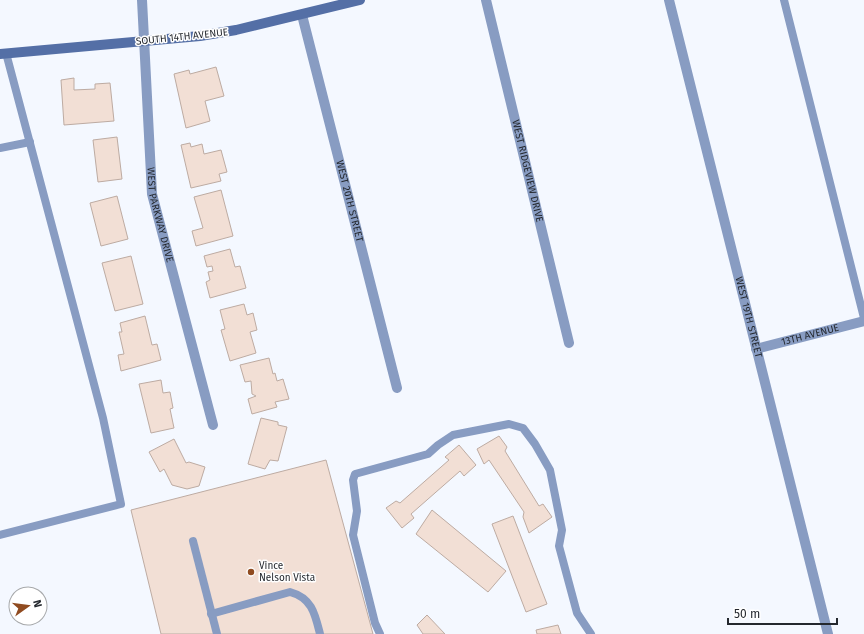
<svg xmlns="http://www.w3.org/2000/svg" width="864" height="634" font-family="'Fira Sans',sans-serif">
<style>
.building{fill:#f2dfd5;stroke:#bdaba2}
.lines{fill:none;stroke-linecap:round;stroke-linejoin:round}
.lane{stroke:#889cc2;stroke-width:8}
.street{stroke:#889cc2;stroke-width:10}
.secondary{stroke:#546fa6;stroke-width:10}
.poi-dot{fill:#904b20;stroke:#fff;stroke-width:1.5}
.labels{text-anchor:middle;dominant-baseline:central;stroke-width:3;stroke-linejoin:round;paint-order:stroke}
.street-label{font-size:10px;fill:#24282e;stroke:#fff}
.poi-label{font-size:10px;fill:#24282e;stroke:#fff;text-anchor:start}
</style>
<rect width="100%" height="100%" fill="#f4f8ff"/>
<!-- building -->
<g class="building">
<polygon points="216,67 224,96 205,101 210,121 186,128 174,74 189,70 190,74"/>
<polygon points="74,78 74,90 95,89 95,84 110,83 114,121 64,125 61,80"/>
<polygon points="117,137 122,179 98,182 93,140"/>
<polygon points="190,143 191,147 202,144 204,154 221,150 227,172 219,174 221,181 191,188 181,145"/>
<polygon points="221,190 233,236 196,246 192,231 203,228 194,197"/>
<polygon points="117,196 128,239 101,246 90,203"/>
<polygon points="230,249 235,267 240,266 246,288 210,298 206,282 210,280 208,272 213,271 212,266 207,267 204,256"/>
<polygon points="131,256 143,304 115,311 102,263"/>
<polygon points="244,304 247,315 253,313 257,330 250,332 256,353 230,361 221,330 225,329 220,310"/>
<polygon points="145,316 152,345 157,344 161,360 121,371 118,355 124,354 119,332 122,332 120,323"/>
<polygon points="269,358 273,374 275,373 277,381 283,379 289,399 275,402 277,407 252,414 248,399 256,396 252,394 251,381 245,382 240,365"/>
<polygon points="161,380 163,393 170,392 173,408 170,409 174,428 151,433 139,384"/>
<polygon points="261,418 278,422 278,425 287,427 278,461 270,460 265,469 248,464"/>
<polygon points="499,436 507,447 505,451 539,506 543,504 552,517 529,533 523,517 524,512 489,460 484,464 477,449"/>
<polygon points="174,439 186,463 189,462 205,467 199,486 187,489 172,485 164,469 160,472 149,452"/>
<polygon points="459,445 476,465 464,476 460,471 411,514 414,518 402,528 386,508 396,501 400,503 449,460 445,457"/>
<polygon points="326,460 373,634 161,634 131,510"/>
<polygon points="432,510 506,571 488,592 416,534"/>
<polygon points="513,516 547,604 526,612 492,524"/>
<polygon points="427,615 445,634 423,634 417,625"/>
<polygon points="558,625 561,634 537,634 536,630"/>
</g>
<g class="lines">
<!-- lane -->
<g class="lane">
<polyline points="784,0 864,318"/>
<polyline points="0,148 30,142"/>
<polyline points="0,535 121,504 103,418 6,53"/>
<polyline points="193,541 217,634"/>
<path d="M211,614L290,592C312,598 315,614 320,634"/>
<polyline points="380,634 375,623 353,535 357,511 353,480 355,474 428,454 438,445 453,435 509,424 523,428 535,444 550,470 562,530 559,546 577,613 591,634"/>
</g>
<!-- street -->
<g class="street">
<path id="s1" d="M142,0L152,194L213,425"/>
<path id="s2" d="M486,0L569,343"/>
<path id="s3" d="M669,0L828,634"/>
<path id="s4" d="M302,15L397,388"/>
<path id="s5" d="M756,349L864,321"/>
</g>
<!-- secondary -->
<polyline class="secondary" points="0,54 200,36 236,30 360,0"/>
</g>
<!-- markers -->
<circle class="poi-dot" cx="251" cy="572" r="4"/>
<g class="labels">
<!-- street labels -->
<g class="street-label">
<text transform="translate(182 37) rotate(-6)">SOUTH 14TH AVENUE</text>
<text stroke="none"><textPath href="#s2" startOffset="176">WEST RIDGEVIEW DRIVE</textPath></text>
<text stroke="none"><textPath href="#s4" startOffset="192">WEST 20TH STREET</textPath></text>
<text stroke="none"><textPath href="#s1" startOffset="216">WEST PARKWAY DRIVE</textPath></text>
<text stroke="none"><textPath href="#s3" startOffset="327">WEST 19TH STREET</textPath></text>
<text stroke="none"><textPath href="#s5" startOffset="56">13TH AVENUE</textPath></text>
</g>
<!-- poi labels -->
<g class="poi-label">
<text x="259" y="566">Vince<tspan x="259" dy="12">Nelson Vista</tspan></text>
</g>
</g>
<!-- north arrow -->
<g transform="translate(28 606) rotate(76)"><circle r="19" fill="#ffffff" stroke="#a7a9ab"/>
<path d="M0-3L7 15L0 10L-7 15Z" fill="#904b20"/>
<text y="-6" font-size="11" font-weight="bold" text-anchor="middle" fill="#24282e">N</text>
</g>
<!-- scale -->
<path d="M728 618v6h109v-6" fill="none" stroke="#24282e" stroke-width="2"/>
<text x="734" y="618" font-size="12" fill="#24282e" stroke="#ffffff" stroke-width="3" paint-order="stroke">50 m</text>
</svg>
